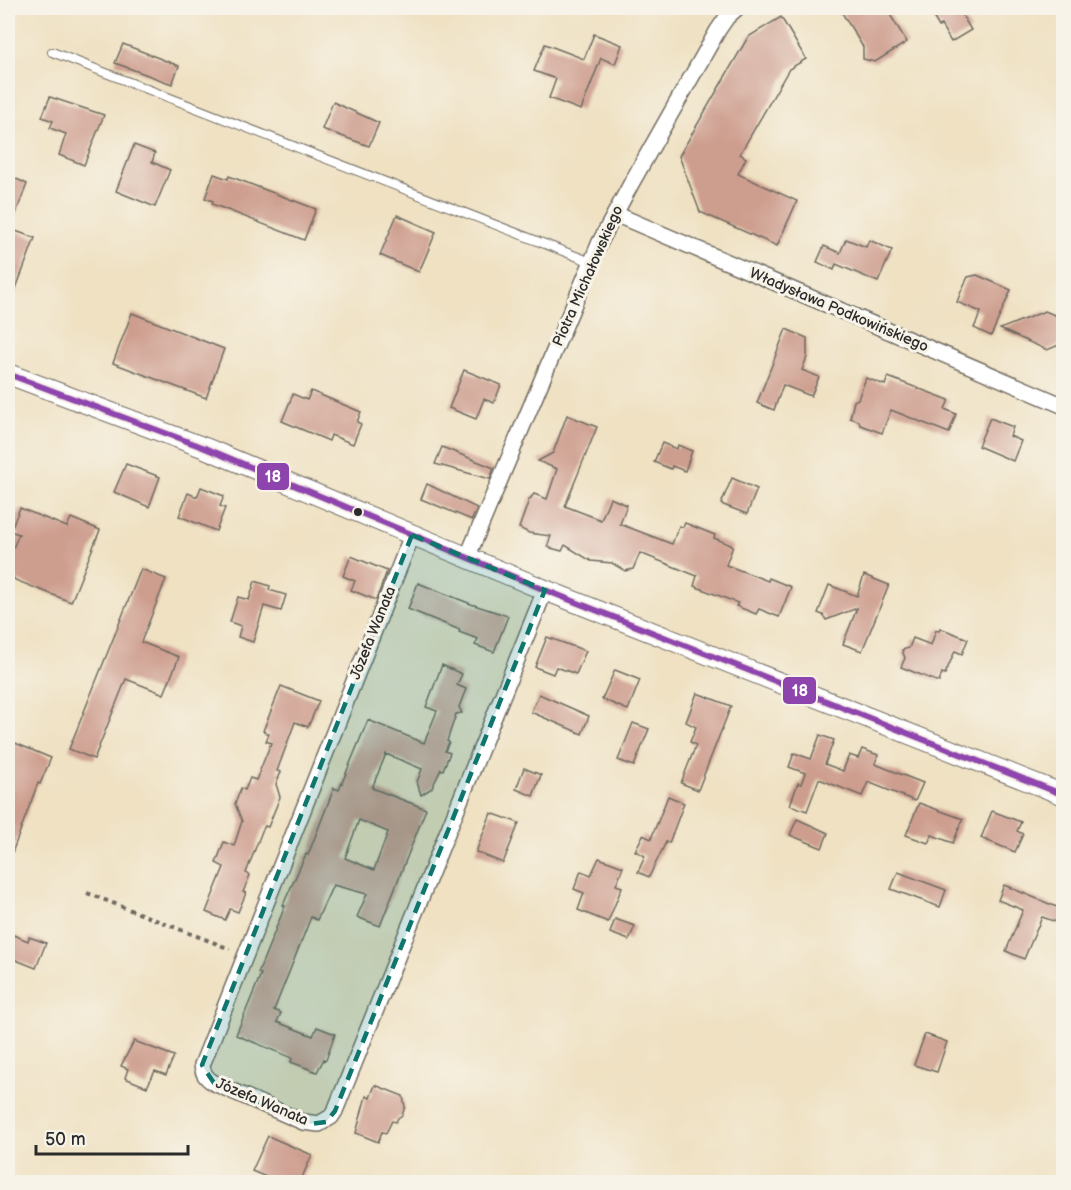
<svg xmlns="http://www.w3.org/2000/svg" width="1071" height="1190" font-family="'Balsamiq Sans',sans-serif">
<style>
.building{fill:#cd9d8e;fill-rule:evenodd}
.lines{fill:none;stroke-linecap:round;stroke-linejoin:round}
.service-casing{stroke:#706b60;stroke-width:10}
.minor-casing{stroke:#706b60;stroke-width:18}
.tertiary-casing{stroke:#706b60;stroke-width:22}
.path{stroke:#706b60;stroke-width:4;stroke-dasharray:4.5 4.5;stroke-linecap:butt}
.service{stroke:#fff;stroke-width:8}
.minor{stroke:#fff;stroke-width:15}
.tertiary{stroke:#fff;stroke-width:20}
.bus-1-casing{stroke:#f7f3e8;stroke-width:10}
.bus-1{stroke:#8e44ad;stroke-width:6}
.marked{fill:#0f766e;fill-opacity:0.2;stroke:#0f766e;stroke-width:4.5;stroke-dasharray:12 8;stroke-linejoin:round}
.bus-dot{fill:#2b2b2b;stroke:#f7f3e8;stroke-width:2}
.labels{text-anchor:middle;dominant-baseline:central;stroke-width:6;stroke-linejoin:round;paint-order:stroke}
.street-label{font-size:15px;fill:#2b2b2b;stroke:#f7f3e8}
.line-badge{stroke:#f7f3e8;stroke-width:2}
.badge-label{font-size:16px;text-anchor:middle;font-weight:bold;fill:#fff}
</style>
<rect width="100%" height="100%" fill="#f7f3e8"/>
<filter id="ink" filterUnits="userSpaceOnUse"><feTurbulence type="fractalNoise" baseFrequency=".0167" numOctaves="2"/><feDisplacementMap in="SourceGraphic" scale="12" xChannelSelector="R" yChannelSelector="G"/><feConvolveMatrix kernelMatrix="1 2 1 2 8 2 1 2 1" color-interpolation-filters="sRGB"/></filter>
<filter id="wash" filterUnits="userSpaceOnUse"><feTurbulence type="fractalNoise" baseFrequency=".008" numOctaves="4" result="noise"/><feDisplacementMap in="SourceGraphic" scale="24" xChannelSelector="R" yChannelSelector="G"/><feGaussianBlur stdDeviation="1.35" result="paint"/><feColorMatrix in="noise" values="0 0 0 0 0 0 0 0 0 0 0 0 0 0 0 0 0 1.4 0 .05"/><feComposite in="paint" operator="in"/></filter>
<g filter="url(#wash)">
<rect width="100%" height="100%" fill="#efe1c2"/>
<g id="blocks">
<!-- building -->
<g class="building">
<polygon points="839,8 886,8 907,42 875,62 863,59 863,47"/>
<polygon points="928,8 969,8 961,13 971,30 951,42 941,25 939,27"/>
<polygon points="781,17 806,59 789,69 740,154 746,158 738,174 797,201 777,246 700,212 679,156 748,37"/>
<polygon points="594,34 622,45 615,64 601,58 581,110 549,98 556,79 534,71 545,44 584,59"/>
<polygon points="123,44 179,66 172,84 115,63"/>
<polygon points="50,97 104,115 84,165 59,155 66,134 50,128 53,121 42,117"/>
<polygon points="333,102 379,123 369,146 322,129"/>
<polygon points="134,145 155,153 152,162 170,170 155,207 116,191"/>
<polygon points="214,174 228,179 229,176 316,209 304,240 212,204 213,201 205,198"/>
<polygon points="8,175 27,184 10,229 35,238 9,307 8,306"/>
<polygon points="397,215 436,232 419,272 380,255"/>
<polygon points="846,239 866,247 869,240 892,250 878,282 836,264 834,270 817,262 824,246 840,253"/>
<polygon points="977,275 1011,290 991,336 974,328 981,312 957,302 962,289 968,277"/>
<polygon points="1045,311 1064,319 1064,343 1047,350 1000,329"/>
<polygon points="132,313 224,349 206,398 113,363"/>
<polygon points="786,329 807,338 807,357 802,370 819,377 811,396 783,385 774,410 757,403"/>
<polygon points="464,370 501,385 494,403 484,399 476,419 449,408"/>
<polygon points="888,377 949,400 945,409 956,414 949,433 891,410 882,433 860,425 859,421 850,418 854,401 858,399 866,378 885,385"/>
<polygon points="311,391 361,412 357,422 361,424 353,444 331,435 329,441 282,421 293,394 307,400"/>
<polygon points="567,415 597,427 565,506 601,520 610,498 627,505 620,524 672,544 679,526 683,527 685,523 715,535 714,538 733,546 726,565 768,581 769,578 791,587 779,617 759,609 756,614 736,606 738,603 694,586 697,576 640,553 633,569 625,571 612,563 591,561 565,545 562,551 547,547 551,536 529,533 519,528 529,500 534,494 547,499 557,469 538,461 553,453"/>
<polygon points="990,418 1013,427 1010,436 1021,441 1013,461 978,446"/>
<polygon points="662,443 677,449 678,445 692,451 685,471 672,466 671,469 654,462"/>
<polygon points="442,447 494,468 490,479 435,464"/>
<polygon points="126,464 160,477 149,507 114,492"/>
<polygon points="732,478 757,489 747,514 721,504"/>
<polygon points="427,484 477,508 472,520 421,499"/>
<polygon points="201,487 224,496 220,506 225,508 216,531 179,516 188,493 197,497"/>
<polygon points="20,508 67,527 71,518 100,530 71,602 15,580 9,572 8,560 19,534 10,531"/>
<polygon points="351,556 387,571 376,600 351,590 355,581 343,576"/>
<polygon points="141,569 166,579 141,642 179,657 164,694 126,679 94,759 69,749"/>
<polygon points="864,575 889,585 862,651 843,644 857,608 826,620 823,615 818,613 829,585 857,596"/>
<polygon points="255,581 270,586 269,590 286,595 281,611 264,606 253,642 238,637 241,626 230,622 238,597 249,600"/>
<polygon points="418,583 471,604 508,616 494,652 475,645 478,639 459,632 460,630 408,609"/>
<polygon points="940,628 968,639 962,654 955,651 945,674 942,673 939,682 901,667 905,658 902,650 909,648 913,638 931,645 936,630 939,631"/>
<polygon points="547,637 586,651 576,674 556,667 553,674 535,667"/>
<path d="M442,665L462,674L457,685L466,689L459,707L462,713L456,714L447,741L449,742L445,751L450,753L443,770L441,769L432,788L421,795L417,782L422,769L386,754L372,788L426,809L380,926L357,917L367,894L333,885L317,920L311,917L274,1010L281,1013L277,1022L313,1036L317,1027L335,1034L326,1060L324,1059L317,1072L291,1062L292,1058L236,1035L261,974L258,973L285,906L283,905L306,854L308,855L334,788L339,790L368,720L424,743L437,711L426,707ZM359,820L388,832L374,870L345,858Z"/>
<polygon points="615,670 640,680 628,710 602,699"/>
<polygon points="281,686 319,701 308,727 295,722 277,771 281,772 276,784 280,797 268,827 265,826 262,831 246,873 250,875 243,892 246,893 238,912 230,909 225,920 206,912 224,867 216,863 224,842 234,846 242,821 235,804 241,788 245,790 250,778 256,780 271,743 266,741 269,734 263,731"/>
<polygon points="697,693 731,706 698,790 681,783 696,745 690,742 696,727 686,722"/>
<polygon points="539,694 589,716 582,734 531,712"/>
<polygon points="633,723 649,729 634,766 618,760"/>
<polygon points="820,735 834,740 825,764 843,771 849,755 858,758 862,749 878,755 875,764 923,783 915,801 868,782 862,796 819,779 807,811 790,805 798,783 801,784 805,773 789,767 794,753 811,759"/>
<polygon points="8,740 51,758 40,784 38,783 9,861 8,861"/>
<polygon points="524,768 541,775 533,796 516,789"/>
<polygon points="668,796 684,803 669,843 666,842 649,877 638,872 645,856 635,851 643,835 651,839"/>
<polygon points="919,803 963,819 953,843 932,835 928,843 906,835"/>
<polygon points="992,811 1021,822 1017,831 1023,834 1015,852 981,838"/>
<polygon points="491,813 519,823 503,863 476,852"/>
<polygon points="797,819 828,833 822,848 790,835"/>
<polygon points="599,858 623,867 616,885 622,887 608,922 578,910 584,893 574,889 581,871 591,875"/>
<polygon points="898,872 946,890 940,907 891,889"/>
<polygon points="1004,885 1064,910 1062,924 1042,917 1024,959 1006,951 1023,910 998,900"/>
<polygon points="615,919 635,926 629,940 610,933"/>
<polygon points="11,934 28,941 29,937 46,943 36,968 8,957 8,944"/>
<polygon points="925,1034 947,1042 937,1072 914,1065"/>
<polygon points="134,1041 174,1056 166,1075 155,1071 147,1087 125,1078 128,1069 121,1066"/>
<polygon points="375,1085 403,1096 405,1107 402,1115 398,1118 396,1122 392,1121 386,1133 382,1132 378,1142 356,1133 366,1096 370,1098"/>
<polygon points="268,1136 312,1155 300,1182 278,1182 252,1171"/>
</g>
</g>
</g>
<g filter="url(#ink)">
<use href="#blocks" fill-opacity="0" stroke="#706b60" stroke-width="1.5"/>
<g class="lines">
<defs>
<polyline id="service" points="52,52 591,262"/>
<g id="minor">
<polyline points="615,214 1064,406"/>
<path d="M412,535L202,1065C203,1074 206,1078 214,1083L303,1122L319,1124L331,1117L335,1111L545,590"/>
<polyline points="467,558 600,242 632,182 718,30 727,17 737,8"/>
</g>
<polyline id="tertiary" points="8,374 205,448 545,590 1064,795"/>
</defs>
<!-- service casing -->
<use href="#service" class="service-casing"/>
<!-- minor casing -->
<use href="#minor" class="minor-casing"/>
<!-- tertiary casing -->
<use href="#tertiary" class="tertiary-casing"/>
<!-- path -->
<polyline class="path" points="87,893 230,949"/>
<!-- service -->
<use href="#service" class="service"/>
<!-- minor -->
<use href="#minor" class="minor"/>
<!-- tertiary -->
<use href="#tertiary" class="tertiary"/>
<defs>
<polyline id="bus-1" points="8,374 205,448 545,590 1064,795"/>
</defs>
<!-- bus-1 casing -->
<use href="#bus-1" class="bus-1-casing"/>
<!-- bus-1 -->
<use href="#bus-1" class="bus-1"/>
</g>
</g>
<!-- marked area -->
<path class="marked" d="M412,535L545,590L335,1111L326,1122L311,1124L214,1083L202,1065Z"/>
<!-- markers -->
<circle class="bus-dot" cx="358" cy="512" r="5"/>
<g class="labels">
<!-- street labels -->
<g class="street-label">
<text transform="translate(588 276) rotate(-66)">Piotra Michałowskiego</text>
<text transform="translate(839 310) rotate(23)">Władysława Podkowińskiego</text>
<text transform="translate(373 633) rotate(-68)">Józefa Wanata</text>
<text transform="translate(262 1102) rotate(23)">Józefa Wanata</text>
</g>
</g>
<g class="line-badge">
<rect x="256" y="462" width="34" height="29" rx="6" fill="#8e44ad"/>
<rect x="782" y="676" width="35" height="29" rx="6" fill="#8e44ad"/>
</g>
<g class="badge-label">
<text x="273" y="482">18</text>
<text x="800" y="696">18</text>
</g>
<!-- margin -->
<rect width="1071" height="1190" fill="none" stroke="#f7f3e8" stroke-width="30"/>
<!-- scale -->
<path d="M36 1145v9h152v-9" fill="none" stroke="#2b2b2b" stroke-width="3"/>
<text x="45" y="1145" font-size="18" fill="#2b2b2b" stroke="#f7f3e8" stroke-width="4.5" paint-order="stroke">50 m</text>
</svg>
